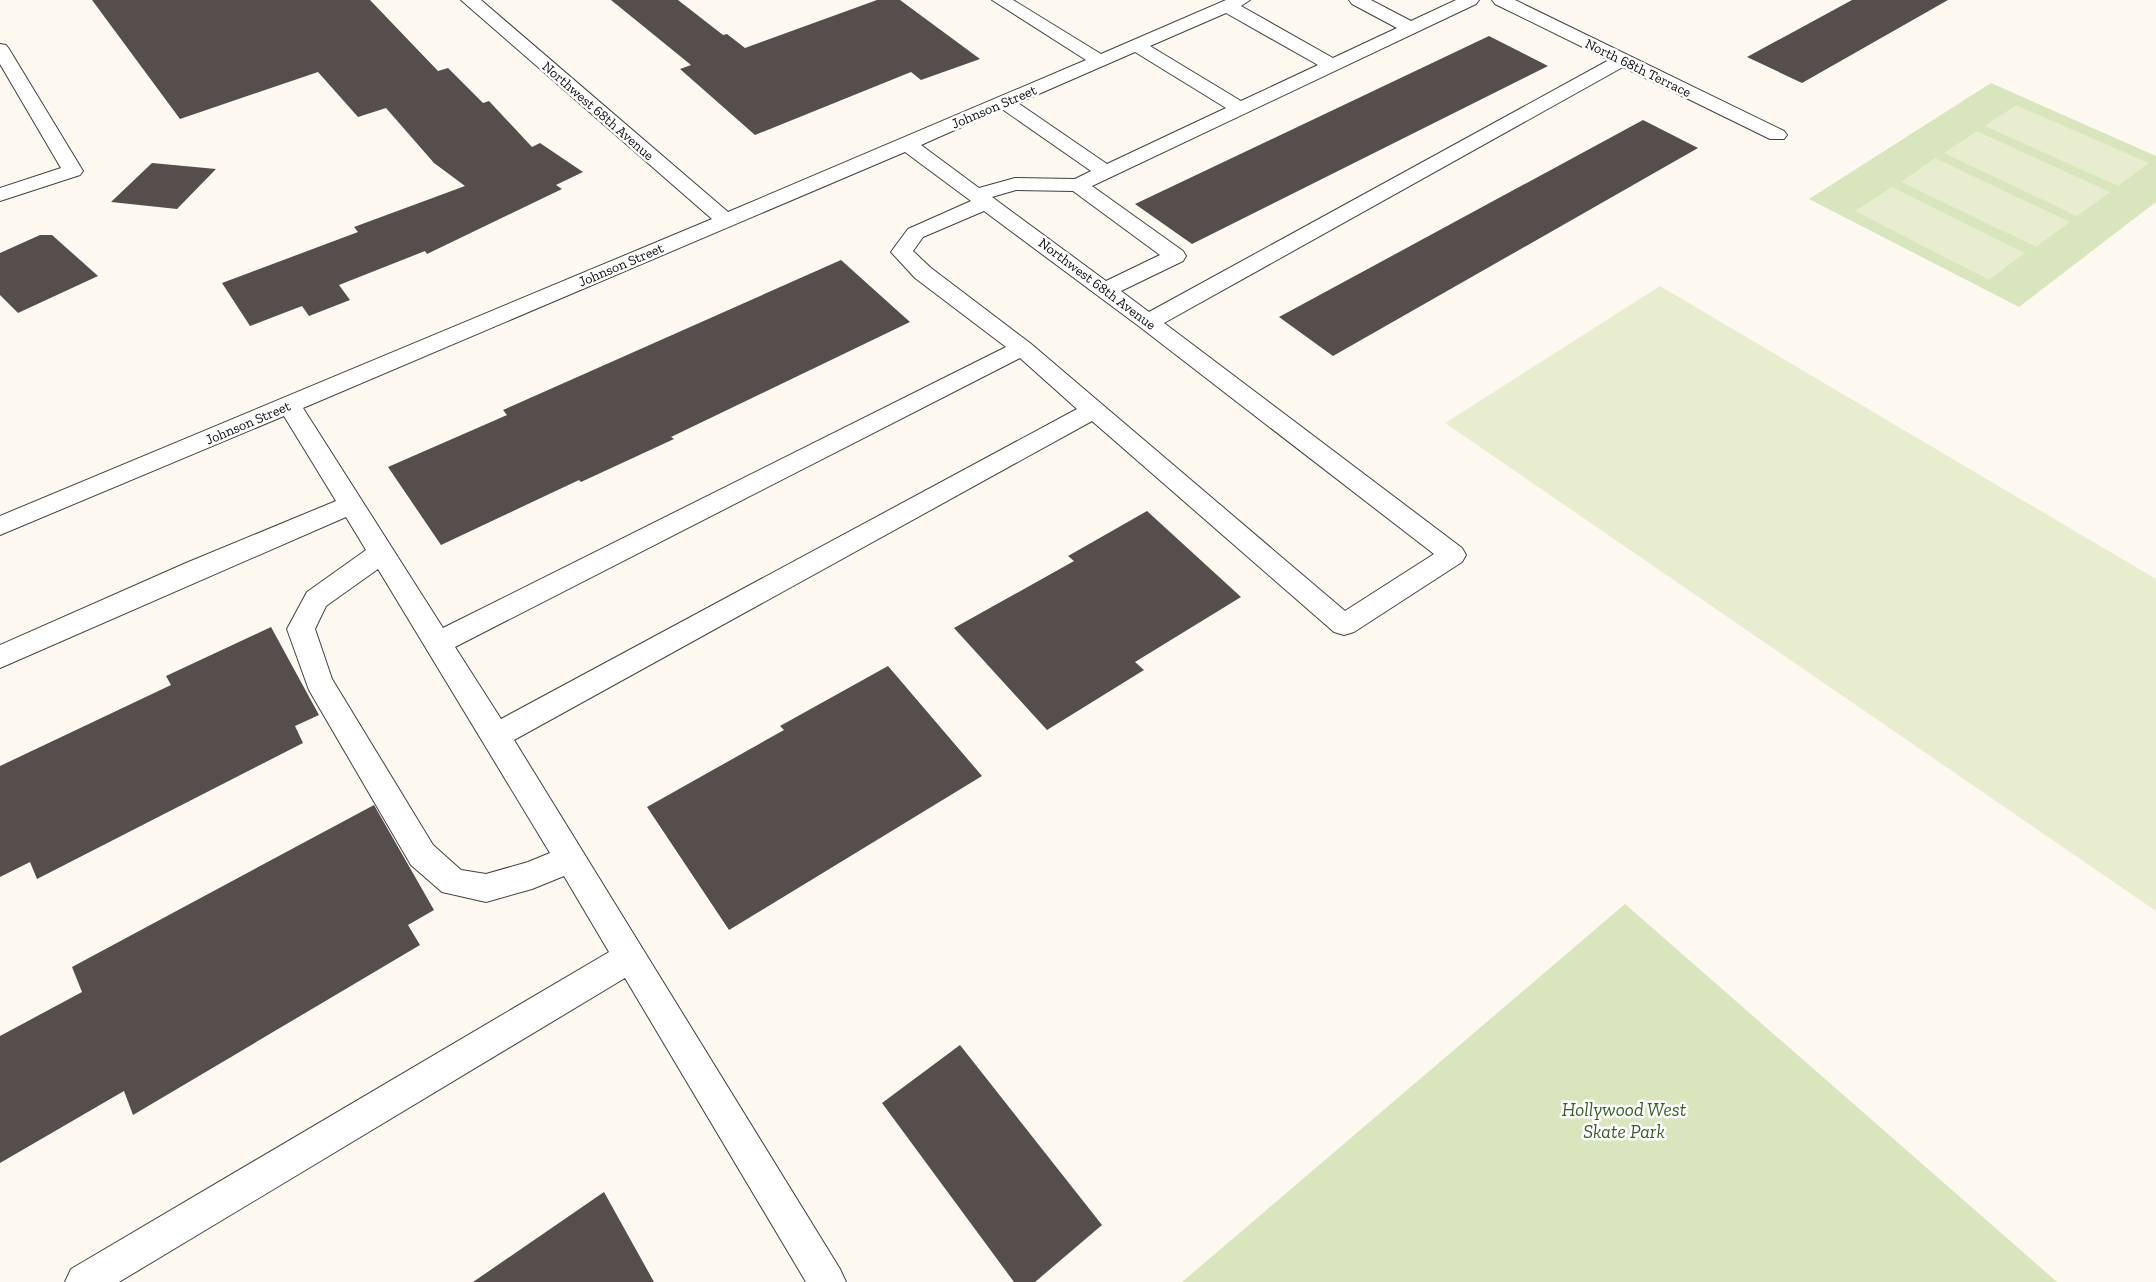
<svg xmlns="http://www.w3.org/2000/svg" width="2156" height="1282" font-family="'Zilla Slab',serif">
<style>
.green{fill:#d8e5bd}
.pitch{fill:#e7edce}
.building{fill:#564e4c}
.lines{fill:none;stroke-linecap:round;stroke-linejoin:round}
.minor-casing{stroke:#414141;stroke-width:2}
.minor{fill:#fff;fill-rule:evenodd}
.labels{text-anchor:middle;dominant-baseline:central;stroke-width:5;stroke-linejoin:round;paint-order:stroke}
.far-street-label{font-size:14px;fill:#0e0e0e;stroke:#fff}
.near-park-label{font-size:19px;font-style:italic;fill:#3a5f25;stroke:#fff}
</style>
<rect width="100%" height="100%" fill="#fdf9f1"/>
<!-- green -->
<g class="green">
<polygon points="1991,83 2156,156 2156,202 2019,307 1809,199"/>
<polygon points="1625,904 2057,1282 1182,1282"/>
</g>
<!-- pitch -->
<g class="pitch">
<polygon points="2016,105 2149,163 2118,186 1985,126"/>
<polygon points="1977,131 2110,192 2077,216 1944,153"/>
<polygon points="1935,158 2070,222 2036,247 1901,182"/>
<polygon points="1892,187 2025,253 1989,280 1855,211"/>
<polygon points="1660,286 2156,579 2156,911 1445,423"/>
</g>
<!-- building -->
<g class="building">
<polygon points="92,0 370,0 438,71 448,68 483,103 489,101 532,147 540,143 583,172 556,185 562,189 427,254 425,251 339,285 350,300 309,316 302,306 250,326 222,283 358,232 354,227 465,186 434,163 386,108 358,117 318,72 180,119"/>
<polygon points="611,0 678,0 723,35 727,34 745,48 877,0 900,0 980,59 921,80 911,72 755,135 680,69 691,65"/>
<polygon points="1852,0 1948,0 1802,83 1747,57"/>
<polygon points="1489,36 1548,66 1192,244 1135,204"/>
<polygon points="1643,120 1698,148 1333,356 1279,317"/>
<polygon points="152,163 216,169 177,209 111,202"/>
<polygon points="40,235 52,235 98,276 18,313 0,295 0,253"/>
<polygon points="841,260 910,322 671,437 674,439 581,482 579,480 441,545 388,467 507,415 503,410"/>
<polygon points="1147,511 1241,597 1135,662 1144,670 1047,730 954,628 1074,561 1068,556"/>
<polygon points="271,627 319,715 295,726 303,743 37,879 30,862 0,877 0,766 171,685 166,676"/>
<polygon points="888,666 982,776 729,930 647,807 784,730 780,726"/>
<polygon points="374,805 434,910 408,925 420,945 133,1115 124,1091 0,1163 0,1036 82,992 72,967"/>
<polygon points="960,1045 1102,1225 1035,1282 1014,1282 882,1103"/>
<polygon points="604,1192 654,1282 473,1282"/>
</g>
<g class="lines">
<defs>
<g id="minor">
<path d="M461,0H481L728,212L1086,60L992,0H1013L1101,54L1226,0H1250L1241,6L1333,58L1397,28L1352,4L1349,0H1371L1411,21L1456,0H1479L1476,4L1092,186L1183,251L1186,256L1183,261L1121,291L1149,312L1609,60L1495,4L1492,0H1515L1784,131L1787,135L1784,139H1770L1623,67L1164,323L1462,548L1466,555L1462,562L1354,632L1344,635L1334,632L1092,421L514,740L840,1269L846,1282H806L625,978L119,1282H65L71,1269L609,952L564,876L532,889L486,902L442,892L411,865L309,690L287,629L307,592L366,550L346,517L0,668V645L186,563L336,501L284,416L0,535V516L712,219ZM1226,13L1318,65L1241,101L1150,46ZM1135,52L1226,108L1107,164L1018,103ZM1002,109L1091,171L1075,179L1015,178L979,188L921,145ZM905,152L971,201L908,229L891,252L915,278L1006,347L443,628L303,408ZM1016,190L1073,191L1160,255L1106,281L992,197ZM984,211L1140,327L1434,554L1345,611L1030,343L931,268L913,251L923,237ZM1020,358L1077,409L501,719L455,647ZM378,569L550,853L528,862L486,874L461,870L433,845L332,679L315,629L326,606Z"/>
<polygon points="0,44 6,45 9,49 83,171 80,175 0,201 0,188 61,168 0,64"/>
</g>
</defs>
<!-- minor casing -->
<use href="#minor" class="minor-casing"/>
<!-- minor -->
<use href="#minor" class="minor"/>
</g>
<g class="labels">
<!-- far-street labels -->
<g class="far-street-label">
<text transform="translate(1638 68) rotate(26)">North 68th Terrace</text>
<text transform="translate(994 107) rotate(-23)">Johnson Street</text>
<text transform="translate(598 111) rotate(41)">Northwest 68th Avenue</text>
<text transform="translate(621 265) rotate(-23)">Johnson Street</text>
<text transform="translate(1097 284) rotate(37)">Northwest 68th Avenue</text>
<text transform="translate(248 423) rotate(-23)">Johnson Street</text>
</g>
<!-- near-park labels -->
<g class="near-park-label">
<text x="1624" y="1109">Hollywood West<tspan x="1624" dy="22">Skate Park</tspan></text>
</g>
</g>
</svg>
